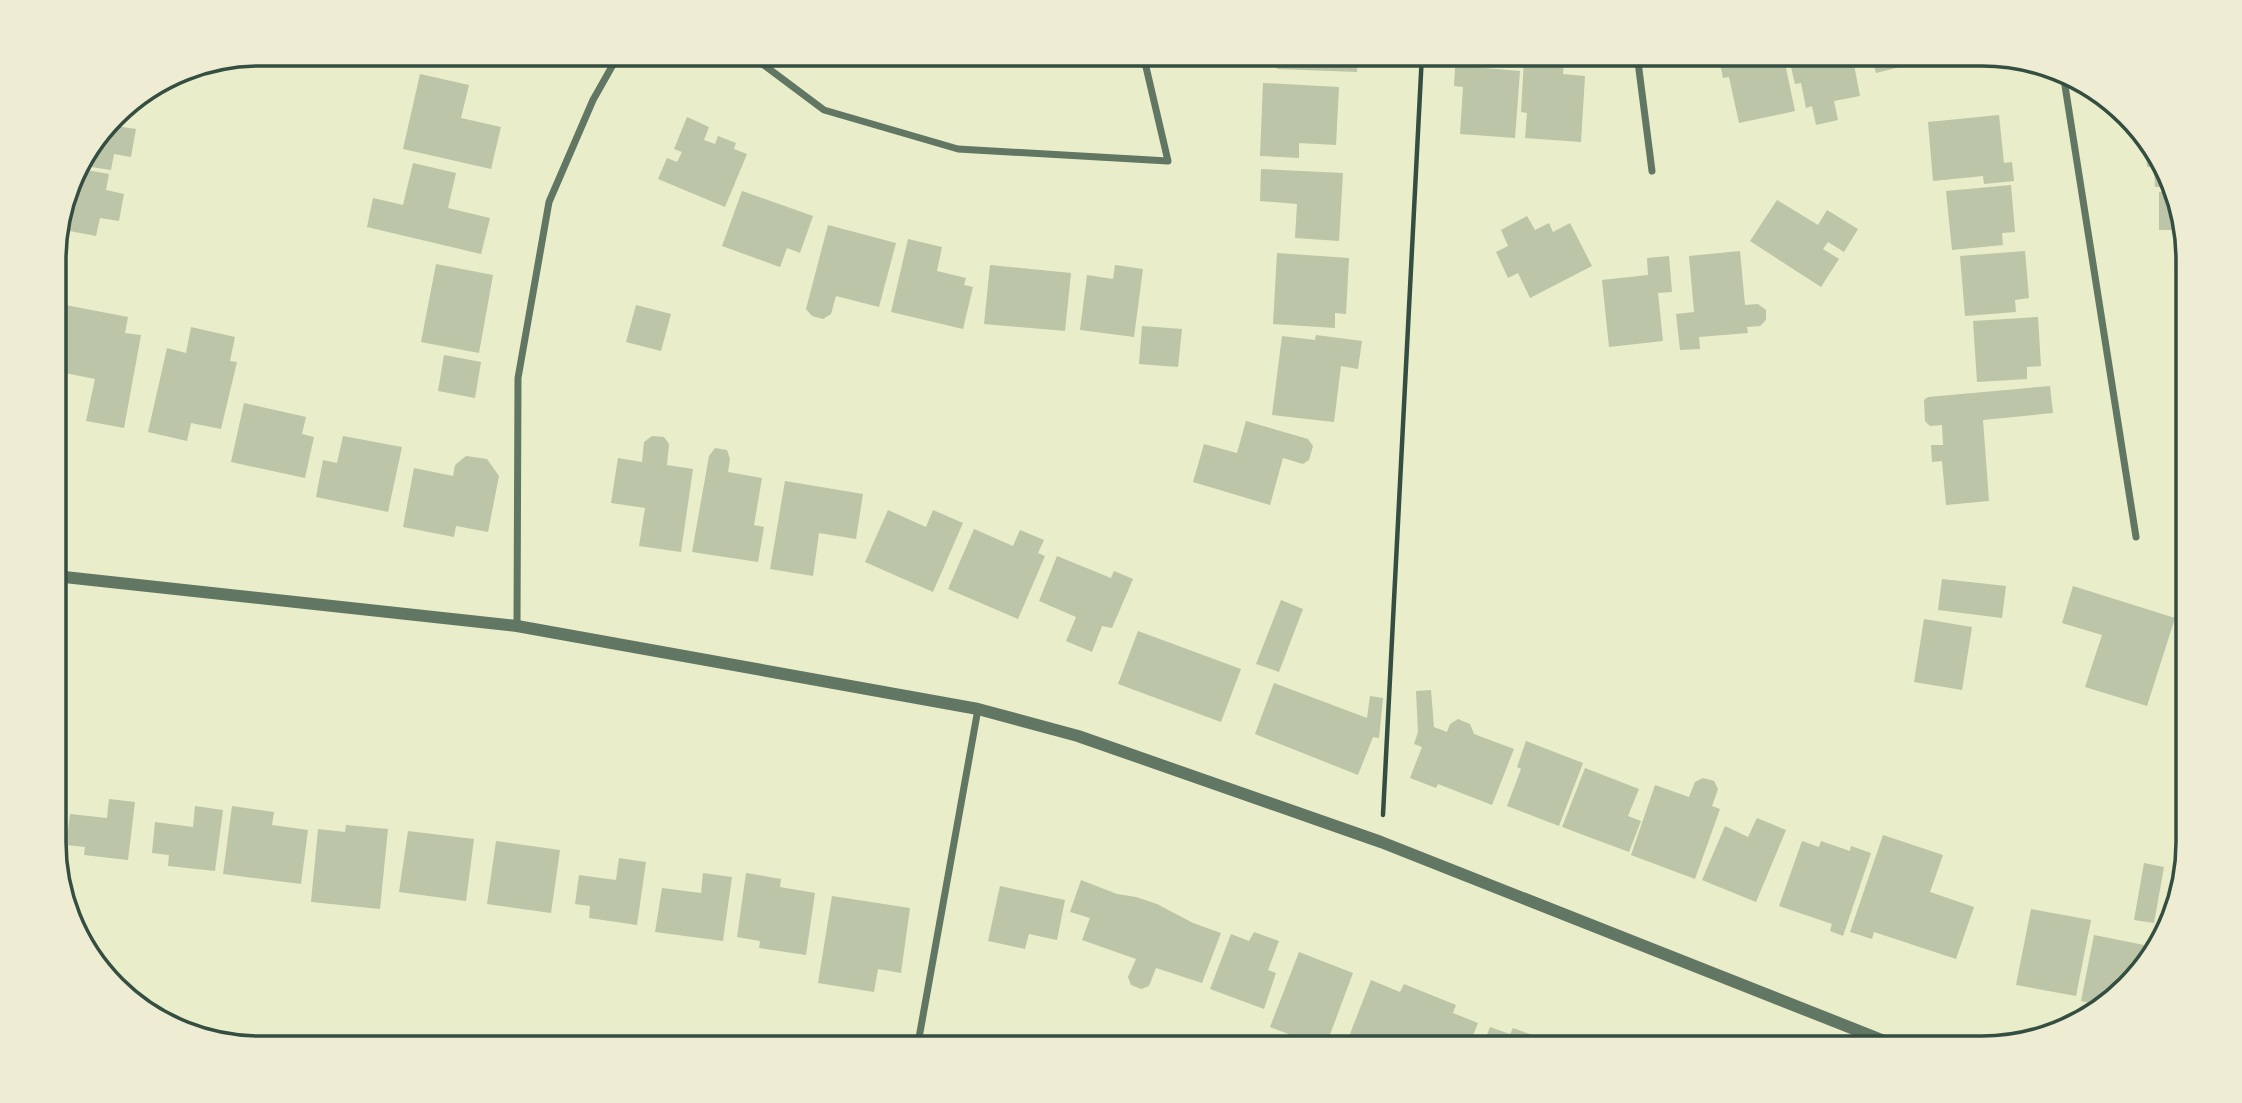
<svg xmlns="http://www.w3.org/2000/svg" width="2242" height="1103" font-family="'Noto Serif',serif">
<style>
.building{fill:#bcc5a7}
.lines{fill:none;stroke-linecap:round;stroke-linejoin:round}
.path{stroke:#344e41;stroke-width:4.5}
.minor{stroke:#617663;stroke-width:7}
.tertiary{stroke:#617663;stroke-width:12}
.rim{fill:none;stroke:#344e41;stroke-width:3.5}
</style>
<rect width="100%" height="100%" fill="#e9edc9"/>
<!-- building -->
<g class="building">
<polygon points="406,54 457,54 454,67"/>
<polygon points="1277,54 1358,54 1357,72 1277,69"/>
<polygon points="1456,54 1475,55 1474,67 1520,71 1515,138 1460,134 1463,87 1454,86"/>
<polygon points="1718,54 1736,54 1737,58 1753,54 1783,54 1795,111 1739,123 1729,77 1723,78"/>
<polygon points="1788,54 1852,54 1860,96 1834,101 1838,120 1816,125 1812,106 1806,108 1801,83 1795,84"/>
<polygon points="1871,54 1922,54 1924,61 1876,73"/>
<polygon points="1926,54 1949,54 1949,55 1927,60"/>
<polygon points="1524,59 1564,61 1563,74 1585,76 1581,142 1525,138 1527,113 1521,112"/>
<polygon points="420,74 469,85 461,118 501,127 491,169 403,149"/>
<polygon points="1263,83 1339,87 1336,145 1299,143 1299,158 1260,156"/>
<polygon points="118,114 116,126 136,129 131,157 114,154 111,170 79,165"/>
<polygon points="1999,115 2004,163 2012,162 2014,181 1984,184 1983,176 1933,181 1928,122"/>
<polygon points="687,117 709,127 704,140 715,144 718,136 736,143 734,149 747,154 725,207 658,179 667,158 677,162 682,152 674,149"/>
<polygon points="2146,140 2153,146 2168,187 2155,187 2154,167 2147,167"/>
<polygon points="413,163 456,173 448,208 490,218 481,254 367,227 373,198 403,205"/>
<polygon points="76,168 109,174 106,190 124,194 119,221 100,218 96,236 59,229"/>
<polygon points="1261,169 1343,173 1339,241 1295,238 1297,204 1260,201"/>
<polygon points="2011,185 2015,232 2002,233 2003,245 1952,250 1946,191"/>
<polygon points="742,191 813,216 800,253 787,248 780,267 722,246"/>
<polygon points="2159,192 2170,192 2186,234 2186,252 2177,252 2176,230 2159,230"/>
<polygon points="1777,200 1818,225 1827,210 1858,229 1844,252 1828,242 1823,249 1839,259 1821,287 1750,241"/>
<polygon points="1527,216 1535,230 1549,223 1553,232 1570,223 1592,266 1530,298 1518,273 1508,278 1496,252 1508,246 1501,230"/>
<polygon points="828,225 896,243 879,307 836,296 831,314 823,319 812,316 806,309"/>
<polygon points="908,239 942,247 937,271 966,278 964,285 973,287 963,329 891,312"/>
<polygon points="1740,251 1745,305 1758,304 1766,310 1766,320 1760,326 1747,327 1748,333 1699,337 1700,349 1680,350 1676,314 1694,312 1689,256"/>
<polygon points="2025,251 2029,298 2015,300 2016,312 1965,316 1960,256"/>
<polygon points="1277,253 1349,258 1346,314 1335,313 1335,328 1273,324"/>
<polygon points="1669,256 1672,292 1658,293 1663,341 1609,347 1602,280 1648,275 1647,258"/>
<polygon points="2186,258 2186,296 2179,296 2178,275 2175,276 2174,259"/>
<polygon points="436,264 493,275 479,353 421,342"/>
<polygon points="990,265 1071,273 1065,331 984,324"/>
<polygon points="1115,265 1143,269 1134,337 1080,330 1087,275 1113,279"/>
<polygon points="55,303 128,317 125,333 141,335 124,428 86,421 95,379 55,371"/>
<polygon points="636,305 671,314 661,351 626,342"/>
<polygon points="2038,317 2041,366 2027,367 2027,379 1977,382 1973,321"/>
<polygon points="1142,326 1182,329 1178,367 1139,364"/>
<polygon points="191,327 235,337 230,361 237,362 221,429 191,423 187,441 148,432 167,348 186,353"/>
<polygon points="1316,335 1362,341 1358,369 1341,366 1334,422 1272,415 1282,336 1315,340"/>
<polygon points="444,355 481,362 475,398 438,391"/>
<polygon points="2050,386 2053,413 1983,420 1989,501 1946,505 1942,461 1932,462 1931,445 1943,445 1942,425 1930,426 1925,421 1924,400 1928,397"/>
<polygon points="244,403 306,417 302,434 314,437 305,478 231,462"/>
<polygon points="1246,421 1308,439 1313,446 1309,460 1303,464 1283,458 1270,505 1193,482 1204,444 1237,453"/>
<polygon points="343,436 402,447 388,512 316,497 323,460 337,463"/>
<polygon points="652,436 664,437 669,444 667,465 693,469 681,552 639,546 645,508 611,503 618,458 642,462 644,442"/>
<polygon points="715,448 727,450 730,459 728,472 762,478 754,525 764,527 758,562 692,552 709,456"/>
<polygon points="466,456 487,459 499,476 488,532 456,526 454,537 403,527 414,468 453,476 455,465"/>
<polygon points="785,481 863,494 856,539 819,533 813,576 770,569"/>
<polygon points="888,510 926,527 933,510 963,523 933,592 865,562"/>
<polygon points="974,529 1013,546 1020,530 1044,540 1038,553 1045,556 1018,619 948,589"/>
<polygon points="1057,556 1111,578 1114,571 1133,579 1112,628 1102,626 1092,652 1066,641 1076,617 1039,601"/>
<polygon points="1942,579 2006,586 2002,618 1938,610"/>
<polygon points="2073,586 2175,618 2147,706 2085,687 2102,635 2062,623"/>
<polygon points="1281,600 1303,609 1279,672 1256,664"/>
<polygon points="1924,619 1972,627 1962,690 1914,682"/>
<polygon points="1138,631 1241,669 1221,722 1118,684"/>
<polygon points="1274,683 1367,718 1370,696 1383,698 1379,738 1373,737 1358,775 1255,734"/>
<polygon points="1431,690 1434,727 1447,732 1450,724 1458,719 1470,724 1474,734 1514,749 1492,805 1438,784 1436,788 1410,778 1422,747 1414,744 1418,732 1416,691"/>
<polygon points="1526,741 1583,763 1559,826 1507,806 1521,769 1517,767"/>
<polygon points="1585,768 1639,789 1628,816 1641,821 1629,852 1562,827"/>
<polygon points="1703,778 1714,781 1718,789 1712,806 1720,809 1695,879 1631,855 1655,785 1689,797 1695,782"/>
<polygon points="109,799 135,802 128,860 84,855 85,847 66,845 70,814 107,818"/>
<polygon points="195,806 223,810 215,871 168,866 169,855 152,853 155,822 193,827"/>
<polygon points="232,806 274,812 272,825 308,830 301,884 223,874"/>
<polygon points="1757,818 1786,830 1756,902 1702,880 1725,826 1748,837"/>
<polygon points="346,825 388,829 380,909 311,902 318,829 345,832"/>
<polygon points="408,831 474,839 466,901 399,892"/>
<polygon points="1883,835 1943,855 1930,892 1974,907 1956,959 1874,932 1872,939 1850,932"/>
<polygon points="496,841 560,850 551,913 487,904"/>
<polygon points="1802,841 1819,847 1821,841 1850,851 1851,846 1871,853 1843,936 1830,931 1832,924 1779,906"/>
<polygon points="619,858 646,862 637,925 589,918 590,906 575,904 579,875 616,880"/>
<polygon points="2144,863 2164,867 2154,923 2134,920"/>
<polygon points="703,873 732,877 723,941 655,932 662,888 701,893"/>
<polygon points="746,873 781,879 780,887 815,893 806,955 759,948 760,941 737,937"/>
<polygon points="1081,880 1117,894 1136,897 1157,904 1193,923 1221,933 1202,983 1156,968 1149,986 1141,989 1131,985 1128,977 1136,959 1082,940 1090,918 1070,912"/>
<polygon points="1000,886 1065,900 1057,940 1029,934 1025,949 988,941"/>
<polygon points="832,896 910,908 901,973 878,969 874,992 818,983"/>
<polygon points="2031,909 2091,920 2076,996 2016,985"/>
<polygon points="1254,932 1279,941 1268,970 1276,973 1264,1009 1210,989 1231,934 1249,941"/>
<polygon points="2094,935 2144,945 2141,963 2103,1006 2081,1001"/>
<polygon points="1299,952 1353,973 1325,1048 1270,1027"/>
<polygon points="1371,980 1400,992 1404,984 1456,1005 1453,1013 1478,1023 1468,1048 1374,1048 1348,1039"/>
<polygon points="1490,1027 1510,1034 1513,1028 1541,1038 1537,1048 1482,1048"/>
<polygon points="807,1035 876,1043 875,1049 806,1049"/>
</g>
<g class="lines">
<!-- path -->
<polyline class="path" points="1383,815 1422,54"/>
<!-- minor -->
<g class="minor">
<polyline points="749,54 824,110 958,149 1168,161 1143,54"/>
<polyline points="1637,54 1652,171"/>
<polyline points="2063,73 2136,537"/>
<polyline points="517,626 518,378 549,202 593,100 619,54"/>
<polyline points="917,1049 978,709"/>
</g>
<!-- tertiary -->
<polyline class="tertiary" points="55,576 517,626 978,709 1078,736 1381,842 1902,1048"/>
</g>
<!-- crop -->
<path d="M0 0H2242V1103H0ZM260 66H1982A194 194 0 0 1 2176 260V842A194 194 0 0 1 1982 1036H260A194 194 0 0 1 66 842V260A194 194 0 0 1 260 66Z" fill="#eeecd3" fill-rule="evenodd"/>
<path class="rim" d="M260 66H1982A194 194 0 0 1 2176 260V842A194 194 0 0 1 1982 1036H260A194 194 0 0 1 66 842V260A194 194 0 0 1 260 66Z"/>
</svg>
